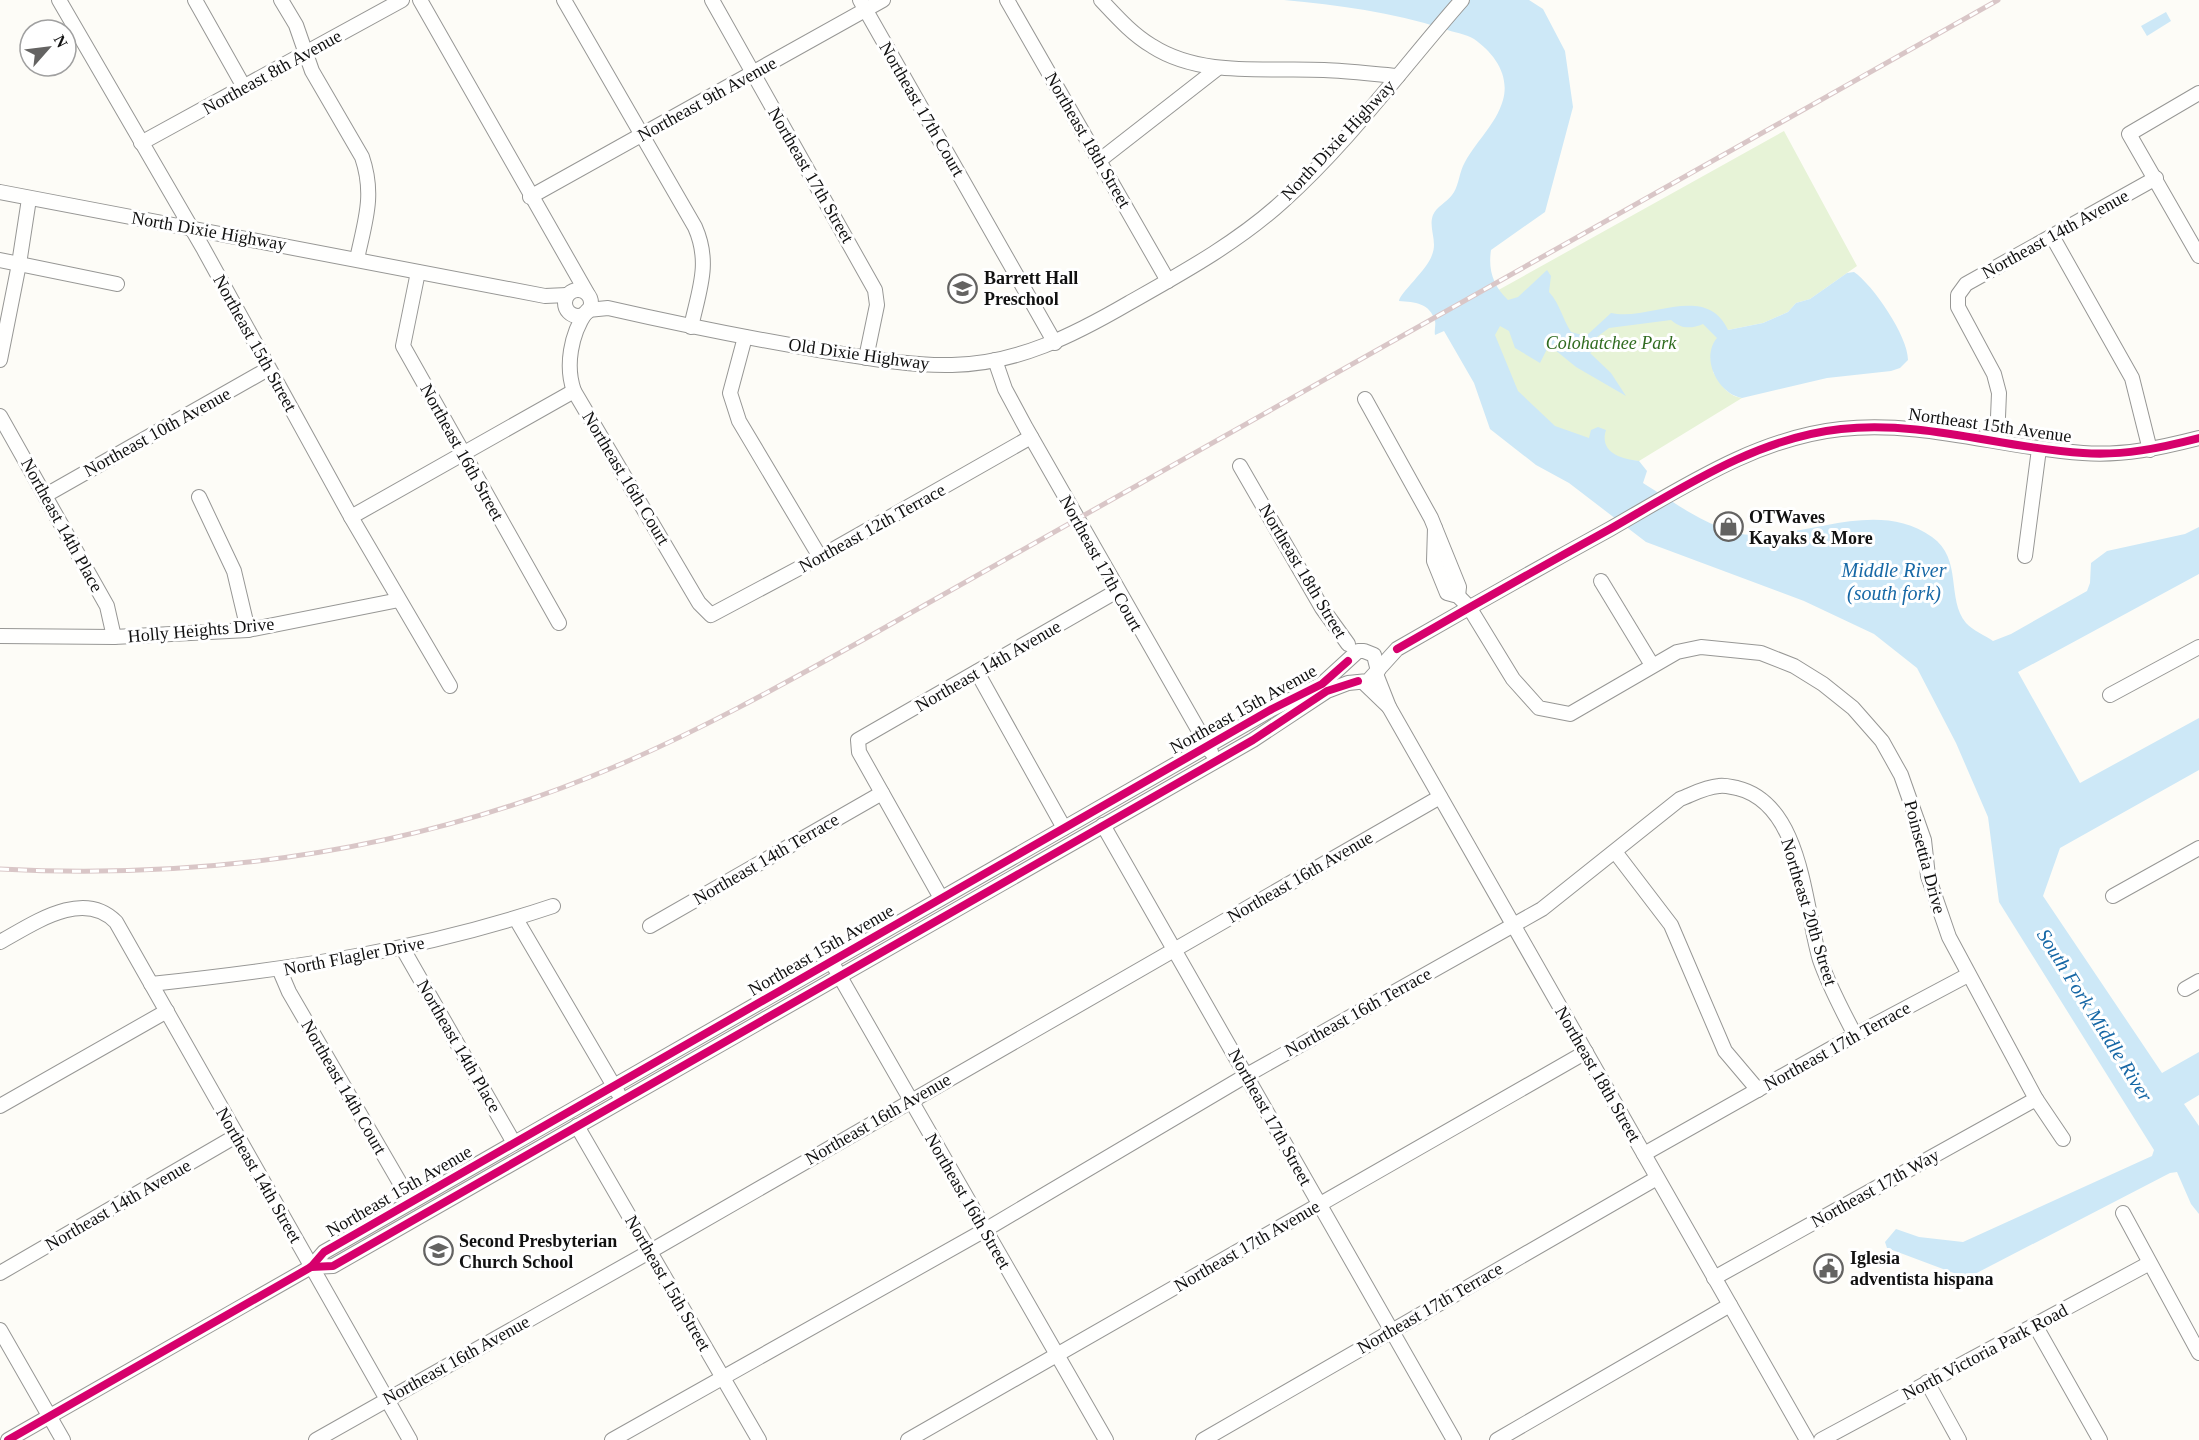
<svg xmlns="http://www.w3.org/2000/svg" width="2199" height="1440" font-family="Georgia,serif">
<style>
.green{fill:#e7f3d7}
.water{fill:#cde8f7}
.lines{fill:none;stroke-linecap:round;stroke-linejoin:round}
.minor-casing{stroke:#979795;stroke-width:16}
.minor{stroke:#fffffe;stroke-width:14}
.rail-casing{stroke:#d9c6c7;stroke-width:5}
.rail{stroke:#fff;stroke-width:3;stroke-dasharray:9;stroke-linecap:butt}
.cycleway-casing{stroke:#fff;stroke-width:11}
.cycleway{stroke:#d6006c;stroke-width:8}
.labels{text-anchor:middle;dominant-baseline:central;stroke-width:6;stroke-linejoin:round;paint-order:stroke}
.street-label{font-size:18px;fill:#111;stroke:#fff}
.poi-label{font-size:18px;font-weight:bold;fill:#111;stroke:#fff;text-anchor:start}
.park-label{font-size:18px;font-style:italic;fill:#2f6b1f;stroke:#fff}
.water-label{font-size:20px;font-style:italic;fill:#1768a6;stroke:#fff}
</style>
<rect width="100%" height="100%" fill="#fdfcf7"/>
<!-- green -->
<path class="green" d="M1784,131L1857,266L1810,299L1796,303L1788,312L1763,323L1728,330L1713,372C1721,384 1727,396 1742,398L1639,461L1625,460L1543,423L1507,395L1483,334L1493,293Z"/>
<!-- water -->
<g class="water">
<path d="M1284,0H1529L1543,9L1565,51L1573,107L1545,212L1491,250C1488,270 1493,286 1508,300L1518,297L1547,270L1551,276L1549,292C1560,304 1562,318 1571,332L1586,336L1611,313C1648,322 1706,282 1728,330L1763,323L1788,312L1796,303L1810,299L1847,273L1854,272C1873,285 1908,336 1908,360L1900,368L1891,371L1827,378L1742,398C1718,394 1700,358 1717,338L1703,324C1691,329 1681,329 1671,320L1609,328L1597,337L1599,347L1590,353L1611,373L1626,396L1576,367L1549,345L1540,363L1515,348L1509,331L1500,326L1495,335L1518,391L1555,426L1589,438L1591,430L1598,427L1606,430C1599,452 1620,459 1639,461L1647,471L1643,483C1672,501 1718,535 1753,535C1812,536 1878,499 1932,537C1963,559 1946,599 1966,623C1972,630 1986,636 1993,641L2011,634L2087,591L2090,583L2091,563L2107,551L2185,534L2199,527V574L2018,672L2080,783L2199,718V770L2060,848L2043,896L2162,1073L2199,1052V1095L2184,1104L2199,1126V1214L2191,1204L2177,1172L2170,1173L1967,1278L1887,1248L1885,1242L1896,1229L1919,1237L1963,1242L2152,1156L2154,1150L1999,902L1988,817L1956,743L1917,668L1874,634L1804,601L1646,542L1569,483L1536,465L1490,429L1474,383L1444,331L1435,335C1434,330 1436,326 1435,321C1430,303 1415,302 1399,301C1400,293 1427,270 1432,255C1438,241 1428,228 1433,215C1436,207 1447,202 1452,195C1458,188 1459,175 1463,166C1474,143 1496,125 1503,100C1510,75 1494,53 1474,39C1466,34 1453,32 1444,29C1392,12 1338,5 1284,0Z"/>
<polygon points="2166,12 2171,21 2147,36 2141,26"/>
</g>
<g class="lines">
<defs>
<g id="minor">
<polyline points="59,0 203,248 351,517 450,686"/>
<polyline points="195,0 244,87"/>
<path d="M281,0L296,25L312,71L362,157C375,195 365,221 357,259"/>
<polyline points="420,0 587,293"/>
<path d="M564,0L695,227C711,263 699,290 691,327"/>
<polyline points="712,0 875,290 877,305 866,358"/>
<polyline points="860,0 1055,343"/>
<polyline points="1007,0 1168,281"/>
<path d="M1101,0C1117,17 1132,34 1152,46C1202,78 1268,67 1324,70C1349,71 1373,74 1398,76"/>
<polyline points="2199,93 2129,134 2199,256"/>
<polyline points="141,143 402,0"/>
<polyline points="1100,160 1218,68"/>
<polyline points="0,192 545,296 567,295"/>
<polyline points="530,197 883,0"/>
<polyline points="2052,236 2132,378 2150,450"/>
<polyline points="0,260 117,284"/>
<polyline points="418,272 403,346 559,623"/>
<circle cx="578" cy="303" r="13"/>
<path d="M588,310L608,308C678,324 748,338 819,350C863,357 907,366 952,365C1017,364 1074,335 1129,303C1182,273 1237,243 1283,201C1349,142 1403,67 1462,0"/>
<path d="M586,312C571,334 565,366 574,391L699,603L711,615L820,557L1031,437"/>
<polyline points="745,337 730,393 739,421 820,557"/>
<polyline points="0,360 19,264 29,199"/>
<polyline points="995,360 1005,389 1026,428 1211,752"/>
<polyline points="1365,399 1431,518 1459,587 1458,596"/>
<polyline points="0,416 107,606 114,637"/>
<polyline points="1997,441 1999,393 1994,374 1958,307 1958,295 1966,284 2156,178"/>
<polyline points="1240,466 1322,608 1348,644"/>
<polyline points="46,495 268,369"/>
<polyline points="199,497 234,571 248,630"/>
<polyline points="351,517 574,391"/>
<polyline points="1435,528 1434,561 1447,593 1458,596 1469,607 1513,679 1539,708 1570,714 1677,652 1701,647 1761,653 1794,666 1823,684 1853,708 1882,741 1901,775 1924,840 1928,876 1949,937 2036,1099 2063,1139"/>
<polyline points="2025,556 2039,449"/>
<polyline points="1601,581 1652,665"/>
<polyline points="0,636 114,637 248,630 399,600"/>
<polyline points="977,672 1064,828"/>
<polyline points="1363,682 1389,707 1376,674"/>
<polyline points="2110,695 2199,647"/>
<polyline points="1389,707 1807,1440"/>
<polyline points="1103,825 1454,1440"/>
<polyline points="1616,853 1671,925 1725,1051 1758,1090"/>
<polyline points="2113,896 2199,848"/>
<polyline points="941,898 859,752 858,740 1117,591"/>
<polyline points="516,919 618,1093"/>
<polyline points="650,926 882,793"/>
<path d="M0,942C33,924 83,888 116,922L410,1440"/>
<polyline points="403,949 514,1143"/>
<polyline points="835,968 1106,1440"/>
<polyline points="280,971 289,992 411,1202"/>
<path d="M151,984C292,969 419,951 553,906"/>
<polyline points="2185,989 2199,981"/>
<polyline points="0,1106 167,1011"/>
<polyline points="577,1126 759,1440"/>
<polyline points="1644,1154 1855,1035 1968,975"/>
<polyline points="2123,1213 2199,1353"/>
<path d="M311,1267L333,1266L1253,740L1327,691L1348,683L1368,681L1397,649C1468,608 1539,568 1610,529C1682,488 1756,438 1841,429C1923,420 2002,448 2083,453C2123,456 2160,448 2199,438"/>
<polyline points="0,1273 236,1136"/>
<polyline points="1714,1278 2036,1099"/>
<polyline points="2035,1325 2100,1440"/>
<polyline points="0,1330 63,1440"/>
<polyline points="1927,1382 1959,1440"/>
<polyline points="8,1440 311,1267 324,1252 1272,709 1322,684 1358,651 1364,651 1374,655 1378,671"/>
<polyline points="316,1440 649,1252 1440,797"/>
<path d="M612,1440L985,1230L1247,1075L1542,909L1680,799C1693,794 1705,787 1719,786C1725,785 1731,787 1737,788C1803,804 1804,907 1820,960C1829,986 1842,1010 1855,1035"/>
<polyline points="908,1440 1586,1052"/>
<polyline points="1203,1440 1657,1178"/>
<polyline points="1497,1440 1730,1305"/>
<polyline points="1821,1440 2148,1264"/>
</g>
</defs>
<!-- minor casing -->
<use href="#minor" class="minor-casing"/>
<!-- minor -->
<use href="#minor" class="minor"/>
<defs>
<path id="rail" d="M0,869C211,880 419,850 614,767C699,731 780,686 861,641L1998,0"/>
</defs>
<!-- rail casing -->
<use href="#rail" class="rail-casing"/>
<!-- rail -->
<use href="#rail" class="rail"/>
<defs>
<g id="cycleway">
<path d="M1397,649C1468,608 1539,568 1610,529C1682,488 1756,438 1841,429C1923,420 2002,448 2083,453C2123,456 2160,448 2199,438"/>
<polyline points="311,1267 333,1266 1253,740 1327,691 1358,681"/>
<polyline points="8,1440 311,1267 324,1252 1272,709 1322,684 1348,661"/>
</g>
</defs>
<!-- cycleway casing -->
<use href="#cycleway" class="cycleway-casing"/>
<!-- cycleway -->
<use href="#cycleway" class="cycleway"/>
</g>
<!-- icons -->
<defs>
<symbol id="school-ring" viewBox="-11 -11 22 22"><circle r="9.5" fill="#fff" stroke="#646362" stroke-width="1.5"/><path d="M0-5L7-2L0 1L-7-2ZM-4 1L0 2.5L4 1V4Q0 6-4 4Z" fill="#646362"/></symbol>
<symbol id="shop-ring" viewBox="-11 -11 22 22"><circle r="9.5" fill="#fff" stroke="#646362" stroke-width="1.5"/><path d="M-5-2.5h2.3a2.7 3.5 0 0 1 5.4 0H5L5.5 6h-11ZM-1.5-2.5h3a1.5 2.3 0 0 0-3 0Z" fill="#646362"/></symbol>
<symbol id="civic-ring" viewBox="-11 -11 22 22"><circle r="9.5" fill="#fff" stroke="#646362" stroke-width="1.5"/><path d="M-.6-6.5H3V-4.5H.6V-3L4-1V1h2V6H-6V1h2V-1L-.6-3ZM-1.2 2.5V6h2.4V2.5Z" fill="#646362"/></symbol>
</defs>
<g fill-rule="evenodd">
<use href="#school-ring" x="946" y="272" width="33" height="33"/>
<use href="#shop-ring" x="1712" y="510" width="33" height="33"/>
<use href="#school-ring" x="422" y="1234" width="33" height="33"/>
<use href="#civic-ring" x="1812" y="1252" width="33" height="33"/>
</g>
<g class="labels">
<!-- street labels -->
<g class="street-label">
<text transform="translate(272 72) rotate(-29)">Northeast 8th Avenue</text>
<text transform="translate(707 99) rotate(-29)">Northeast 9th Avenue</text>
<text transform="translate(922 109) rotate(60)">Northeast 17th Court</text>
<text transform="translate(1088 140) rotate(60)">Northeast 18th Street</text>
<text transform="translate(1338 140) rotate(-47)">North Dixie Highway</text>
<text transform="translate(811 175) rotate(60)">Northeast 17th Street</text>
<text transform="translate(209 231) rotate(10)">North Dixie Highway</text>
<text transform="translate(2055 234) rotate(-29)">Northeast 14th Avenue</text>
<text transform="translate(255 343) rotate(61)">Northeast 15th Street</text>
<text transform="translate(859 354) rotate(8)">Old Dixie Highway</text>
<text transform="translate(1990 425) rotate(8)">Northeast 15th Avenue</text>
<text transform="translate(157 432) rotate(-29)">Northeast 10th Avenue</text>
<text transform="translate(462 452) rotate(61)">Northeast 16th Street</text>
<text transform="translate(626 478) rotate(59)">Northeast 16th Court</text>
<text transform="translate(62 525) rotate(61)">Northeast 14th Place</text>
<text transform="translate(872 528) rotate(-29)">Northeast 12th Terrace</text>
<text transform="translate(1101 563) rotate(61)">Northeast 17th Court</text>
<text transform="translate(1303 571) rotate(59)">Northeast 18th Street</text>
<text transform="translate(201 630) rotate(-5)">Holly Heights Drive</text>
<text transform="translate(988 666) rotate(-30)">Northeast 14th Avenue</text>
<text transform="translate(1243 709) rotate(-29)">Northeast 15th Avenue</text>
<text transform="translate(1925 857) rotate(75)">Poinsettia Drive</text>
<text transform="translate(766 859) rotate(-30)">Northeast 14th Terrace</text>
<text transform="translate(1300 877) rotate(-30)">Northeast 16th Avenue</text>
<text transform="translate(1809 912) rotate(73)">Northeast 20th Street</text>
<text transform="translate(821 950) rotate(-30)">Northeast 15th Avenue</text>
<text transform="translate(354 956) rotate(-11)">North Flagler Drive</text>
<text transform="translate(1358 1012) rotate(-29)">Northeast 16th Terrace</text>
<text transform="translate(459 1046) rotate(60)">Northeast 14th Place</text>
<text transform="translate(1837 1046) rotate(-29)">Northeast 17th Terrace</text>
<text transform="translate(1598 1074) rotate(60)">Northeast 18th Street</text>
<text transform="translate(344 1087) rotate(60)">Northeast 14th Court</text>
<text transform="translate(1270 1117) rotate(61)">Northeast 17th Street</text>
<text transform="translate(878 1119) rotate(-30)">Northeast 16th Avenue</text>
<text transform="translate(259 1175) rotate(60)">Northeast 14th Street</text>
<text transform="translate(1875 1188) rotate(-29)">Northeast 17th Way</text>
<text transform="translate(399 1191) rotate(-30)">Northeast 15th Avenue</text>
<text transform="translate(968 1201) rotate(60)">Northeast 16th Street</text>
<text transform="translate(118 1205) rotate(-30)">Northeast 14th Avenue</text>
<text transform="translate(1247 1246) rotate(-30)">Northeast 17th Avenue</text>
<text transform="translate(668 1283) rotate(60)">Northeast 15th Street</text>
<text transform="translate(1430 1308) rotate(-30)">Northeast 17th Terrace</text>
<text transform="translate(1985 1352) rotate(-28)">North Victoria Park Road</text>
<text transform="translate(456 1360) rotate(-29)">Northeast 16th Avenue</text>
</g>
<!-- poi labels -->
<g class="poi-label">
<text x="984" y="278">Barrett Hall<tspan x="984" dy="21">Preschool</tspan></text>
<text x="1749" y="517">OTWaves<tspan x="1749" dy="21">Kayaks &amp; More</tspan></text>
<text x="459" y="1241">Second Presbyterian<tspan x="459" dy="21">Church School</tspan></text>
<text x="1850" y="1258">Iglesia<tspan x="1850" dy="21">adventista hispana</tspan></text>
</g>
<!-- park labels -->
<g class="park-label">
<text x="1611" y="343">Colohatchee Park</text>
</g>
<!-- water labels -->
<g class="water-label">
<text x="1894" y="570">Middle River<tspan x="1894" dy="23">(south fork)</tspan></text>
<text transform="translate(2095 1015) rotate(58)">South Fork Middle River</text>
</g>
</g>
<!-- north arrow -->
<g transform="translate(48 48) rotate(62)"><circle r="28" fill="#ffffff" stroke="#a0a0a0" stroke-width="1.5"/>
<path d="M0-4.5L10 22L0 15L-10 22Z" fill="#646362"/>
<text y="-9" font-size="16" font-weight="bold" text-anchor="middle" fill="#111111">N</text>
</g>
</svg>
